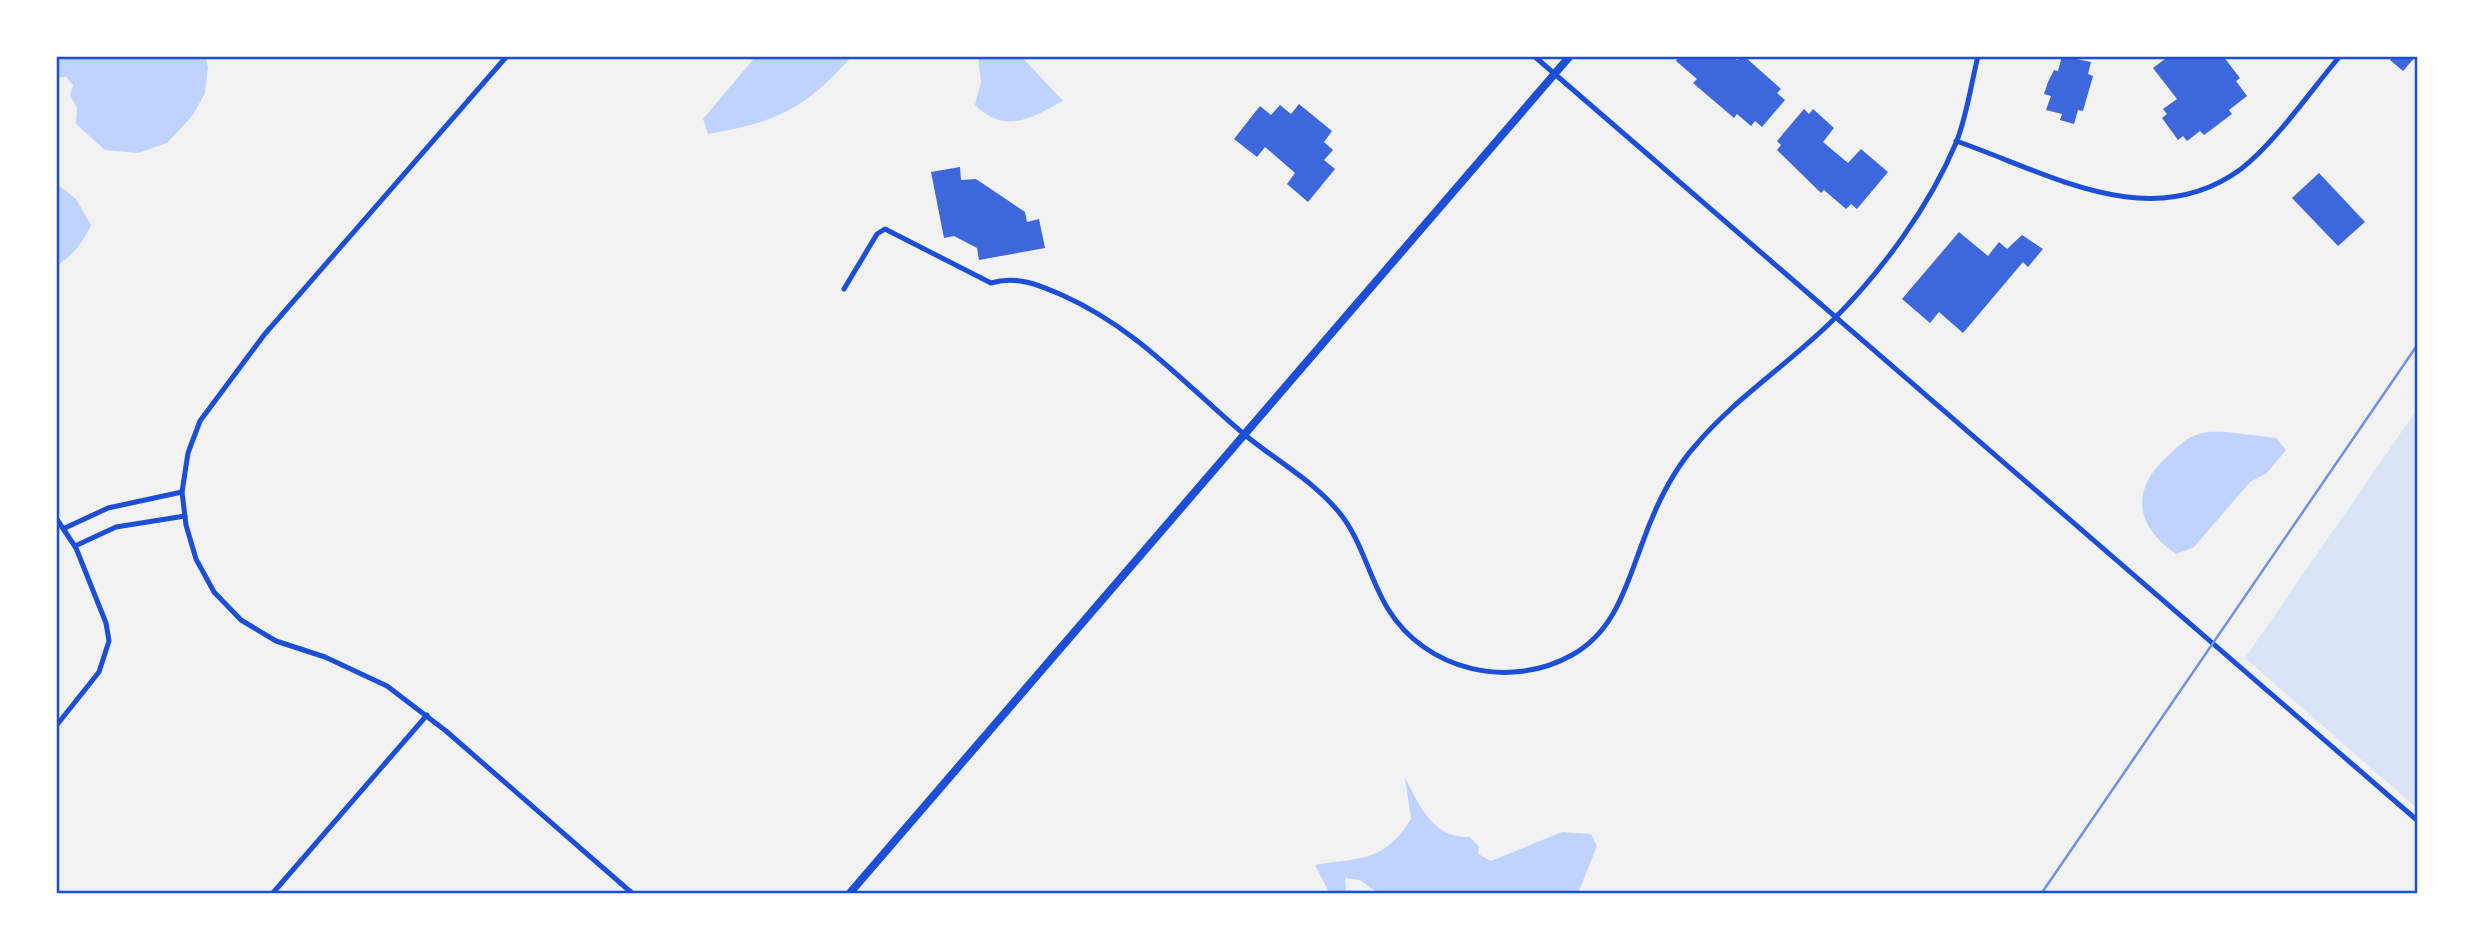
<svg xmlns="http://www.w3.org/2000/svg" width="2474" height="950" font-family="Jost,sans-serif">
<style>
.green{fill:#dbe4f7}
.water{fill:#bfd3fe;fill-rule:evenodd}
.building{fill:#3d67dc}
.lines{fill:none;stroke-linecap:round;stroke-linejoin:round}
.minor{stroke:#1d4ed8;stroke-width:5}
.secondary{stroke:#1d4ed8;stroke-width:8}
.rail{stroke:#7290e2;stroke-width:2.5}
.neatline{fill:none;stroke:#1d4ed8;stroke-width:2.5}
</style>
<rect width="100%" height="100%" fill="#f2f2f2"/>
<!-- green -->
<polygon class="green" points="2418,408 2418,809 2245,658"/>
<!-- water -->
<g class="water">
<polygon points="56,56 205,56 208,67 205,93 193,115 167,143 138,153 105,150 76,124 77,108 70,95 73,85 66,77 56,78"/>
<path d="M756,56H852C805,109 777,122 708,134L703,119Z"/>
<path d="M978,56H1021L1063,101C1031,118 1006,135 975,105L981,82Z"/>
<path d="M56,183L76,199L91,225C83,242 73,256 56,266Z"/>
<path d="M2226,432L2276,438L2286,450L2267,473L2250,482L2194,547L2176,554C2135,526 2130,489 2168,456C2177,447 2186,438 2199,434C2207,431 2217,432 2226,432Z"/>
<path d="M1405,778C1420,806 1433,839 1470,837L1479,847L1478,854L1491,861L1562,832L1591,834L1597,846L1578,893L1330,894L1315,865C1360,857 1384,863 1411,819ZM1345,878L1360,880L1375,891L1346,890Z"/>
</g>
<!-- building -->
<g class="building">
<polygon points="1680,56 1732,56 1737,60 1744,56 1781,89 1777,93 1785,100 1762,127 1755,121 1751,126 1737,114 1734,118 1693,83 1697,79 1676,61"/>
<polygon points="2062,56 2091,62 2088,74 2093,76 2083,111 2078,110 2074,124 2060,120 2062,114 2046,110 2051,96 2044,94 2048,82 2054,70 2058,71"/>
<polygon points="2169,56 2223,56 2240,78 2236,81 2247,96 2229,110 2232,114 2204,135 2200,131 2187,141 2183,136 2178,140 2162,118 2167,114 2163,109 2177,99 2153,68"/>
<polygon points="2393,56 2416,56 2403,71 2390,60"/>
<polygon points="1299,104 1332,131 1324,142 1333,150 1324,160 1335,169 1308,202 1287,184 1295,173 1265,147 1257,157 1234,139 1260,106 1271,115 1280,105 1291,114"/>
<polygon points="1804,109 1809,114 1813,109 1834,128 1823,142 1848,163 1861,149 1888,172 1857,209 1851,204 1846,209 1824,190 1821,193 1777,150 1781,145 1777,141"/>
<polygon points="960,167 961,180 976,179 1025,212 1027,222 1039,219 1045,248 979,260 977,248 954,236 944,238 931,172"/>
<polygon points="2319,173 2365,222 2338,246 2292,198"/>
<polygon points="1959,232 1988,256 1999,242 2007,249 2022,235 2043,249 2028,267 2023,262 1963,333 1939,312 1930,323 1902,299"/>
</g>
<g class="lines">
<!-- minor -->
<g class="minor">
<polyline points="507,56 264,335 200,421 188,453 182,492 186,525 196,559 214,592 241,620 276,641 325,657 387,686 446,731 633,894"/>
<polyline points="1534,56 2418,821"/>
<path d="M1956,141C2047,172 2150,236 2241,169C2275,143 2312,89 2340,56"/>
<path d="M844,289L877,234L885,229L991,283C1016,275 1039,285 1062,295C1138,329 1183,383 1245,435C1278,462 1316,482 1342,516C1363,544 1370,580 1388,609C1426,671 1510,690 1572,655C1615,631 1626,586 1642,544C1654,510 1671,473 1695,446C1735,398 1789,364 1833,320C1882,271 1929,207 1956,143C1967,116 1971,84 1978,56"/>
<polyline points="56,518 76,548 106,623 109,641 99,672 56,726"/>
<polyline points="65,528 108,508 182,492"/>
<polyline points="75,546 116,527 185,516"/>
<polyline points="272,894 427,715"/>
</g>
<!-- secondary -->
<polyline class="secondary" points="849,894 1570,56"/>
<!-- rail -->
<polyline class="rail" points="2041,894 2418,344"/>
</g>
<!-- border -->
<rect width="2474" height="950" fill="none" stroke="#ffffff" stroke-width="116"/>
<rect x="58" y="58" width="2358" height="834" class="neatline"/>
</svg>
